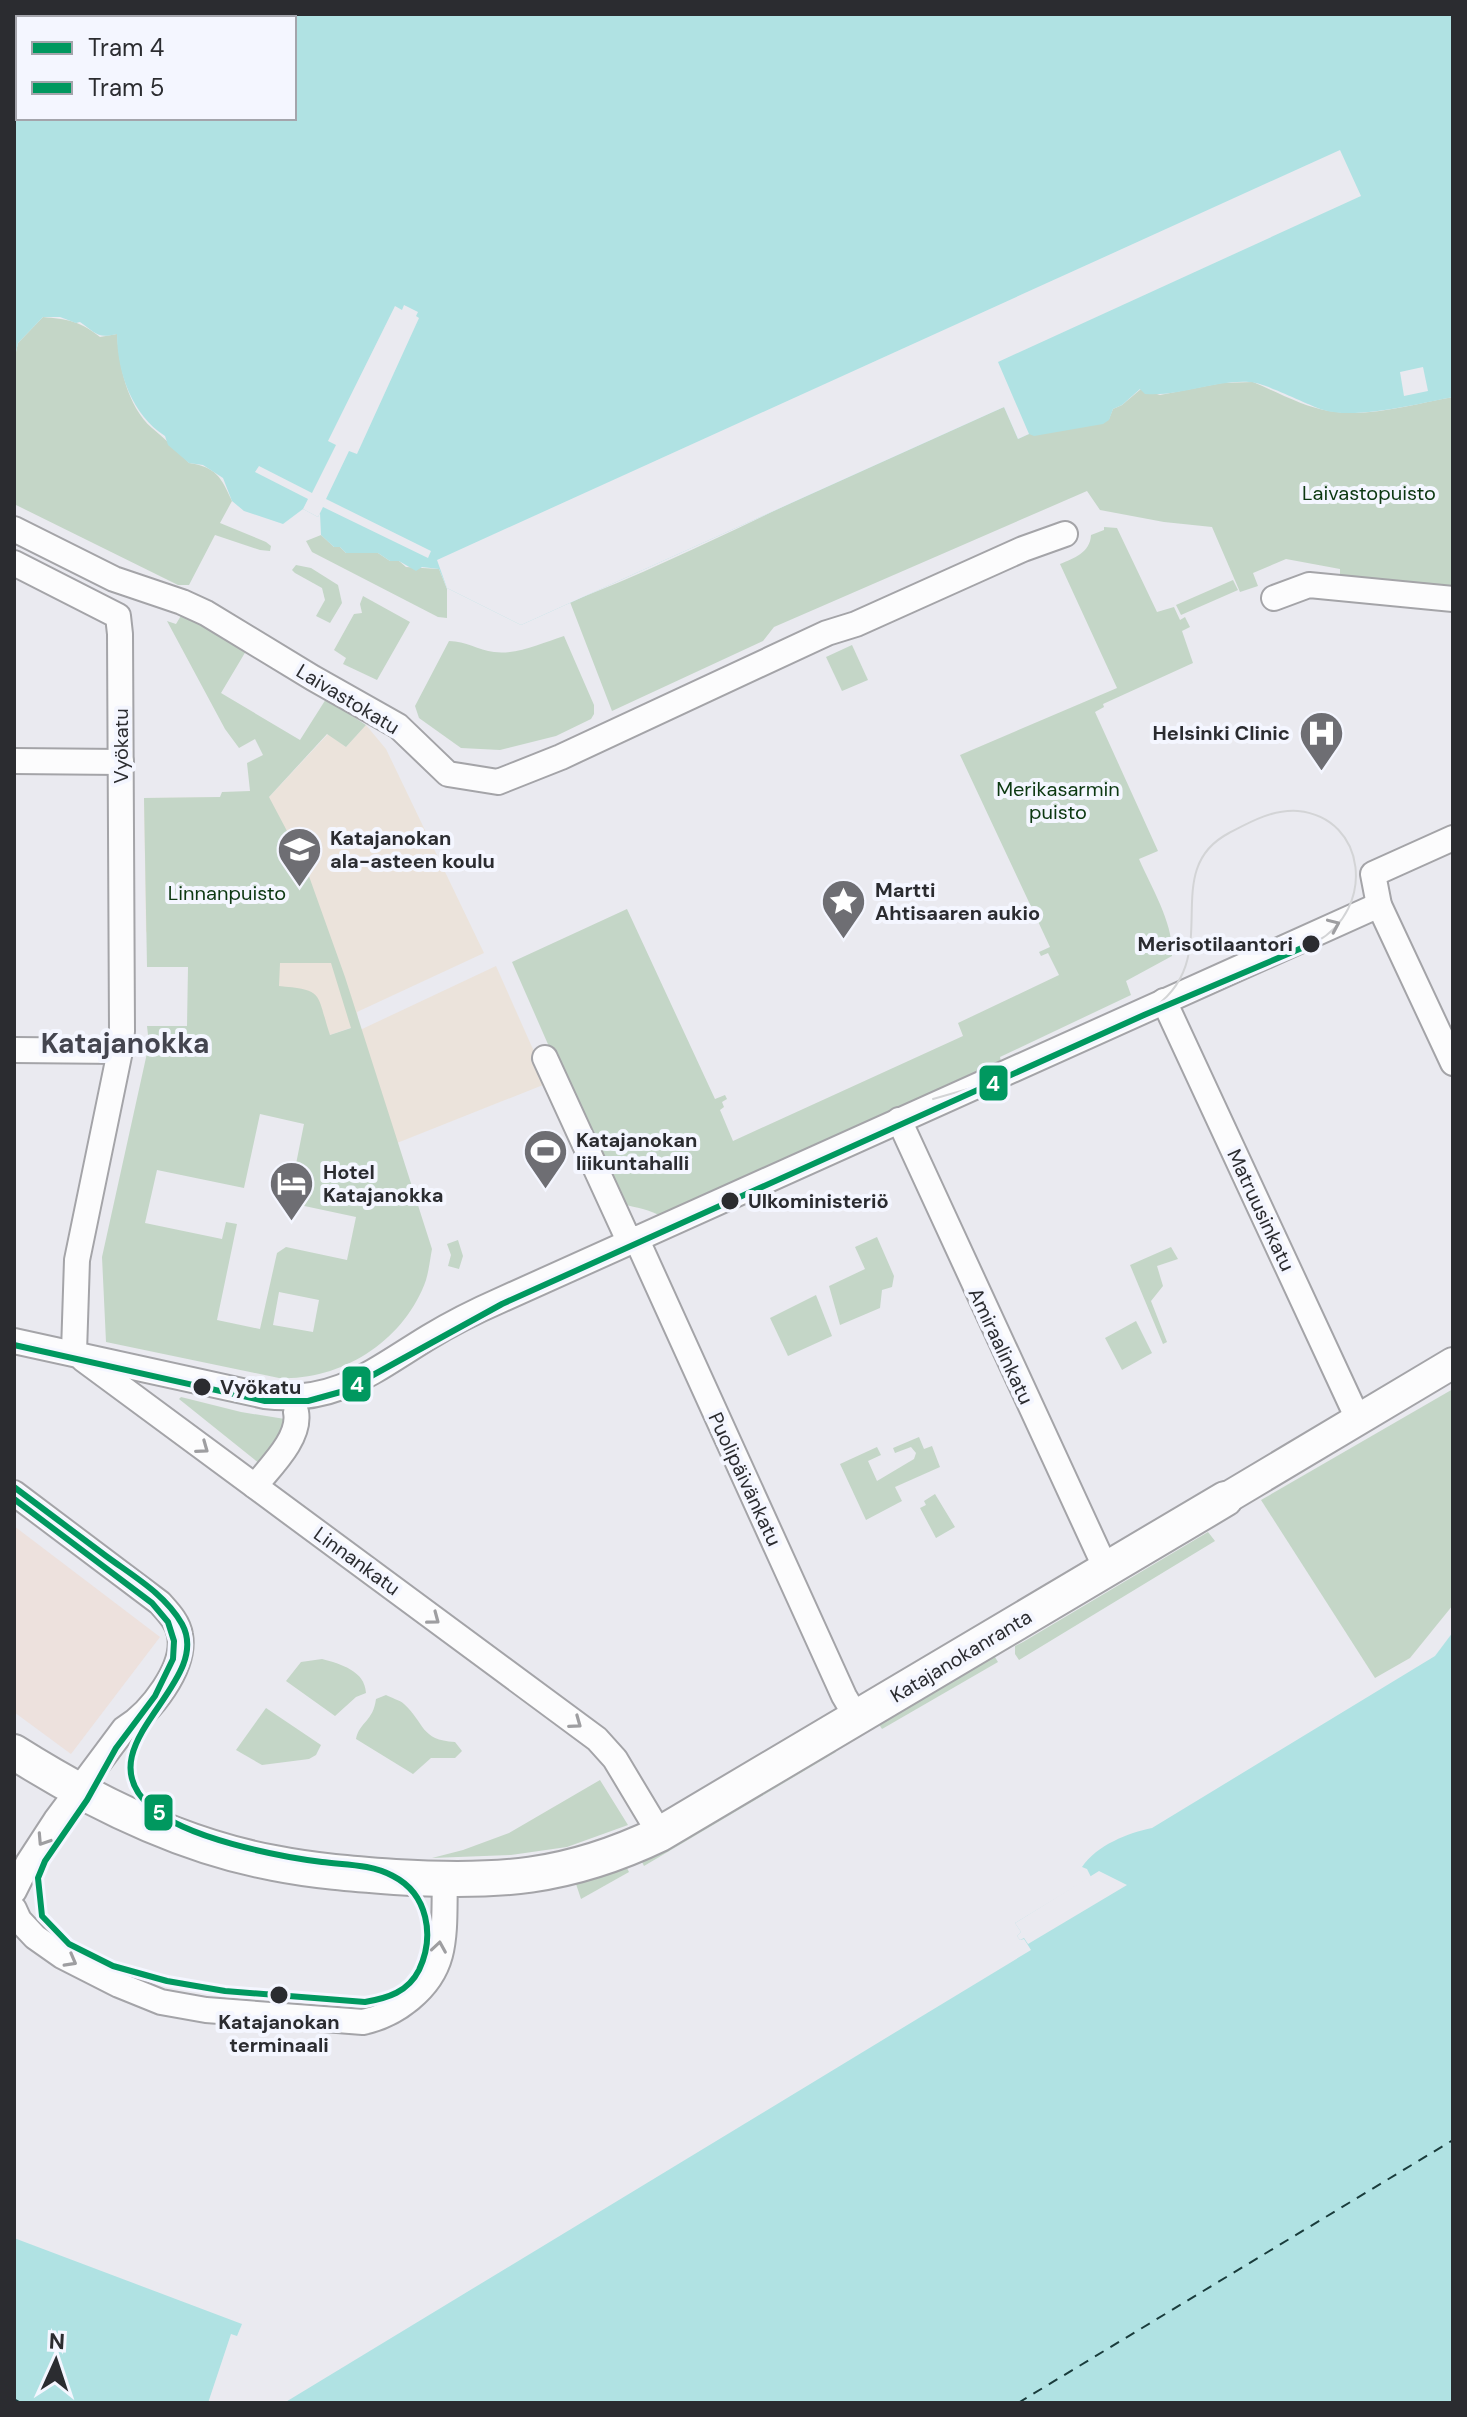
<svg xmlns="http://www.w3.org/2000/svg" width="1467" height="2417" font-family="'DM Sans',sans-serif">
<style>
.commercial{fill:#ede1dd}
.education{fill:#ebe3db}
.green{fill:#c4d6c7;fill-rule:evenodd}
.water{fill:#b0e2e3;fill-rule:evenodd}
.pier{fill:#eaeaf0}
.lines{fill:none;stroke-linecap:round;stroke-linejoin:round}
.ferry{stroke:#1a3c3c;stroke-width:2;stroke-dasharray:10 8;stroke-linecap:butt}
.minor-casing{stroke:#a4a4a8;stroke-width:28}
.tertiary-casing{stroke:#a4a4a8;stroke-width:34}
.secondary-casing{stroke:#a4a4a8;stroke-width:38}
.minor{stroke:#fcfcfd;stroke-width:24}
.tertiary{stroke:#fcfcfd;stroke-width:30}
.secondary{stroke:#fcfcfd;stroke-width:34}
.tram{stroke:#d3d4d6;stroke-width:2}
.tram-1-casing{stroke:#f4f6ff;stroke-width:12}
.tram-2-casing{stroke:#f4f6ff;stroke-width:12}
.tram-1{stroke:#00985f;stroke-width:6}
.tram-2{stroke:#00985f;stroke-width:6}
.oneway{stroke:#9e9ea1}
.stop-dot{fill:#2b2c30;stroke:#f4f6ff;stroke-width:3}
.labels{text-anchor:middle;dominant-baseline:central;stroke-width:8;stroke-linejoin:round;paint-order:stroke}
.park-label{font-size:20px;fill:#0c3811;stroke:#f4f6ff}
.street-label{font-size:20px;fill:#2b2c30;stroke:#f4f6ff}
.poi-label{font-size:20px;font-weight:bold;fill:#2b2c30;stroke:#f4f6ff;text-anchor:start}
.stop-label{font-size:20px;font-weight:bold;fill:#2b2c30;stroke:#f4f6ff;text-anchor:start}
.district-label{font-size:28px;font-weight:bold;fill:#44454f;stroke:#f4f6ff}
.line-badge{stroke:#f4f6ff;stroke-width:3}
.badge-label{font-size:22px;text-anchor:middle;font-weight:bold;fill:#fff}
</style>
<rect width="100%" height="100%" fill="#eaeaf0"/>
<!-- commercial -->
<polygon class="commercial" points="14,1526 160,1637 71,1754 14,1712"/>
<!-- education -->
<g class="education">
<polygon points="366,725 386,749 484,953 357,1012 359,1025 330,1035 146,932 144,798 269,797 328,734 346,747"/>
<polygon points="496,966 548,1083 397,1143 360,1030"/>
</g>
<!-- green -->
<g class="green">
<path d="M43,317C66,319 81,321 100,337L117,334C119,365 127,406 152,428C165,439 177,450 189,463C216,467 221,477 232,501L220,523L266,542L271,546L270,551L260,550L215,535L189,585H178L14,504V361L18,343Z"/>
<path d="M1253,382C1277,392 1304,407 1329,411C1369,418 1414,404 1453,397V588L1340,578V569L1286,559L1253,573L1258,586L1240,592L1212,527L1164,522L1100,510L1087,491L774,627L763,641L612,711L570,602C718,545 857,464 1004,407L1029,434L1109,419L1113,409L1122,405L1141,389L1160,395L1222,383Z"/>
<path d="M1104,527L1117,528L1157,612L1174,607L1180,620L1185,617L1190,627L1182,631L1193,663L1103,704L1104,707L1095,712L1158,851L1139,859C1152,889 1174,924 1172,956L1126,981L1131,995L1000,1057L1001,1061L659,1215C643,1207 633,1208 617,1202L512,962L627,909L715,1099L725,1095L727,1099L722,1102L724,1107L720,1110L733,1141L963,1036L958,1023L1059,975L1048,953L1041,956L1039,952L1050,947L960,755L1117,688L1060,564C1074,558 1090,553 1091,535L1104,530Z"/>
<polygon points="321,535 334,547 340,547 346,553 378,553 390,561 399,561 406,567 439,569 447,589 447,618 438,617 312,552 306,541"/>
<polygon points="296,565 311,568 338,585 342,603 330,623 316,616 325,600 322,588 295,573 292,570"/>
<polygon points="1233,580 1238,590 1181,615 1176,605"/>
<polygon points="363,596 410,622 377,680 343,664 346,658 334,650 354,614 362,613 360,604"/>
<path d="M182,614L246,651L221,693L300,740L326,699L366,725L346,747L327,734L269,797L305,865L345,977L432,1249C430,1259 429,1270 426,1280C405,1340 342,1381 279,1378L106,1342L102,1257L149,1044L147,1026H187L188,967H147L144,798L220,797L222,792L250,791L247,763L263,755L255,739L239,748L225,729L167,621L176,624ZM280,963H331L351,1028L330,1035C316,993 325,990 279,986ZM260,1114L304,1124L290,1194L295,1204L356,1217L347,1260L286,1247L277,1253L260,1329L217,1320L237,1224L226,1222L222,1239L145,1223L157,1170L244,1188ZM279,1292L319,1300L313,1332L273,1325Z"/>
<path d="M564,636L594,705V714L591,719L556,736L500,750L461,748L419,718L415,706L449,641C466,641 478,650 494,652C517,655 542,643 564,636Z"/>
<polygon points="852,645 868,680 842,691 826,657"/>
<polygon points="877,1237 894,1276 892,1287 882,1290 880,1308 840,1325 829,1286 865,1269 855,1247"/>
<polygon points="458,1240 463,1256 459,1269 448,1266 451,1255 447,1244"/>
<polygon points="1171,1247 1178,1259 1157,1266 1163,1286 1151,1301 1167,1342 1163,1344 1130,1265"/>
<polygon points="816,1295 832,1336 788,1356 770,1318"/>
<polygon points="1136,1321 1152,1353 1122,1370 1105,1338"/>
<polygon points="1453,1389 1453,1605 1410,1658 1375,1678 1261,1500"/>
<polygon points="181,1397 241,1412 291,1420 260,1464 179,1399"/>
<polygon points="919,1437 924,1449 932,1446 940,1467 895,1487 902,1501 866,1520 840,1464 877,1447 881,1455 868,1461 877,1481 914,1459 916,1453 911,1447 895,1453 893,1448"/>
<polygon points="935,1494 955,1527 936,1538 920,1508 926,1505 924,1501"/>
<polygon points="1208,1532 1215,1541 1019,1660 1015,1654 1015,1646 1023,1642"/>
<polygon points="990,1649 998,1662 882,1729 874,1717"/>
<path d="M322,1659C341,1664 365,1671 366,1693L356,1697L335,1716L286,1681L301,1662Z"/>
<path d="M386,1695C391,1698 400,1700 404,1704C425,1723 420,1740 455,1742L462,1751L455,1758H431L413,1774L356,1739C360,1721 373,1722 376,1699Z"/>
<polygon points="266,1708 321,1745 316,1755 309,1759 262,1765 236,1750"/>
<polygon points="834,1747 836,1752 644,1866 640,1858"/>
<polygon points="600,1780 628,1825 567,1847 511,1855 432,1858 463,1850 509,1833"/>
<polygon points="625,1864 629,1872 581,1899 576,1884 579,1880"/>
</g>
<!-- water -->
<g class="water">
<path d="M14,14H1453V397C1421,403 1355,420 1324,410C1307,405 1264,382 1249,382C1214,380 1180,397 1145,394L1140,389L1122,405L1113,409L1109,420L1103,424L1034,436L1029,434L1018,439L1004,407L521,625L447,588L439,569L422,567L416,571L399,561H390L378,553H346L340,547H334L321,535L320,513L318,517L303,509L283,524L244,511L232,501L223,478L203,465L189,463L168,445L165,436C132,415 117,372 117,334C97,339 96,333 80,322L76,323L60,317H43L18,343L14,361ZM18,18H294V118H18Z"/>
<path d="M1453,1632V2403H284L1031,1950L1024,1939L1020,1940L1017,1936L1021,1932L1015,1923L1091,1877L1087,1869L1082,1867C1097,1845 1128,1833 1152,1828L1435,1656Z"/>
<polygon points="14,2238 242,2324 237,2336 231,2334 208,2403 14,2403"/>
</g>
<!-- pier -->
<g class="pier">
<polygon points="1340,150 1361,196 998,362 1029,434 1018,439 1004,407 521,625 447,588 437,560"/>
<polygon points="404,305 418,312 416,316 419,318 357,454 349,451 326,499 431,551 428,558 323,507 318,517 303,509 308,499 255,472 259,466 312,493 336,445 328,441 395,306 402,310"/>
<polygon points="1423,367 1428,391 1404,396 1400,372"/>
<polygon points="1099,1871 1127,1885 1028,1944 1024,1938 1020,1940 1017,1936 1021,1932 1015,1923"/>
</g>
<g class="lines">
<!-- ferry -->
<g class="ferry">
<polyline points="14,2399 21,2403"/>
<polyline points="1018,2403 1453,2140"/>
</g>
<defs>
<g id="minor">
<polyline points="14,529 114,579 182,602 206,613 313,678 398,726 448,774 498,782 561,757 827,633 856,624 1023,549 1065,534"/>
<polyline points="14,563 118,616 120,634 122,1031 120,1051 77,1260 74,1352"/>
<polyline points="1274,598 1309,585 1453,599"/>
<polyline points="14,761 121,762"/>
<polyline points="1453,838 1373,874 1379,905 1453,1063"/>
<polyline points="1164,1001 1358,1419"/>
<polyline points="14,1050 120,1051"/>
<polyline points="545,1058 629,1241"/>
<polyline points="899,1120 1106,1569"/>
<polyline points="636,1238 844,1696 857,1718"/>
<path d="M14,1341L265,1396C336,1404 373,1371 429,1337C452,1323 476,1311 501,1300L1379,905"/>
<polyline points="83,1359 597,1739 615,1759 660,1834"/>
<path d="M255,1486C270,1467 301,1438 296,1412"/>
<path d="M14,1493L160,1603C168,1612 178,1622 180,1635C186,1668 150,1713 124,1729L56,1820L28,1863L14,1891"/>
<path d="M14,1909L19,1920L35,1937L62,1956L119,1985L161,2002L206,2010L363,2022C396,2015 431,1989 440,1955C446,1932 444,1904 445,1880"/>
</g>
<polyline id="tertiary" points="1225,1499 1453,1363"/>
<path id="secondary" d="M14,1752C93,1802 181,1846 274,1863C314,1871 354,1874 395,1877C497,1883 566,1879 660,1834L1225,1499"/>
</defs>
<!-- minor casing -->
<use href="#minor" class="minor-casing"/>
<!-- tertiary casing -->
<use href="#tertiary" class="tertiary-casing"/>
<!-- secondary casing -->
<use href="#secondary" class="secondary-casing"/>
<!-- minor -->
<use href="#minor" class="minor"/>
<!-- tertiary -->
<use href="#tertiary" class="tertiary"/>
<!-- secondary -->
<use href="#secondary" class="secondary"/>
<!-- tram -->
<path class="tram" d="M933,1099L989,1083L1149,1011C1230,959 1155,872 1229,833C1250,822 1273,809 1298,811C1367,818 1376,909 1316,942"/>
<defs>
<polyline id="tram-1" points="14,1345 265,1401 308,1401 344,1391 502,1304 1144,1015 1316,942"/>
<path id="tram-2" d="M14,1487C45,1510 75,1533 106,1556C133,1576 165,1594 182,1624C215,1684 81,1746 151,1807C185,1838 276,1856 322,1862C346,1865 371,1864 393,1876C428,1894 435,1936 419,1970C408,1992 388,1998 365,2002L225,1991L167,1981L113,1966L69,1944L42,1916L38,1878L45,1861L87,1800L116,1748L155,1696L173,1659L174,1641L168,1622L152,1603L14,1499"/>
</defs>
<!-- tram-1 casing -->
<use href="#tram-1" class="tram-1-casing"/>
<!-- tram-2 casing -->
<use href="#tram-2" class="tram-2-casing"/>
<!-- tram-1 -->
<use href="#tram-1" class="tram-1"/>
<!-- tram-2 -->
<use href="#tram-2" class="tram-2"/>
</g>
<!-- one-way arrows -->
<defs><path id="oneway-chevron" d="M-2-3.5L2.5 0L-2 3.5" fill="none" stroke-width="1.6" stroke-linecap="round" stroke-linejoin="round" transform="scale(2)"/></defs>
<g class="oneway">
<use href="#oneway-chevron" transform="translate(1334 925) rotate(-24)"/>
<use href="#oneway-chevron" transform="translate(203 1448) rotate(36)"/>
<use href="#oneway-chevron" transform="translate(434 1619) rotate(37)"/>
<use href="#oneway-chevron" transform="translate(576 1723) rotate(36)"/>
<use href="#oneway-chevron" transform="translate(43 1840) rotate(123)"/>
<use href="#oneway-chevron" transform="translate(439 1947) rotate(-81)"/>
<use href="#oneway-chevron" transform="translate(71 1961) rotate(29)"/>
</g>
<!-- icons -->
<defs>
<symbol id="hospital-pin" viewBox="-11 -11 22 30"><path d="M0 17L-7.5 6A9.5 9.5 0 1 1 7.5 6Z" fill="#6e6e73" stroke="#f4f6ff"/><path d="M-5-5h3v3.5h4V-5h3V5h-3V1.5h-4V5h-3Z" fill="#fff"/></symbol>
<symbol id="school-pin" viewBox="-11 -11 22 30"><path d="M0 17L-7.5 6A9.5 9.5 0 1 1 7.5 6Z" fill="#6e6e73" stroke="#f4f6ff"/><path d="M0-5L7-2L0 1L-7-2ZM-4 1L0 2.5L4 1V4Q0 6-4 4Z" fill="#fff"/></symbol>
<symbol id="sight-pin" viewBox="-11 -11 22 30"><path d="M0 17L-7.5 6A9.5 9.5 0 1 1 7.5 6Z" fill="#6e6e73" stroke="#f4f6ff"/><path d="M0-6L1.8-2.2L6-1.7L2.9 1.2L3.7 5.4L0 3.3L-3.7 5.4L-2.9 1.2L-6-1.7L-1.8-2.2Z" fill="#fff"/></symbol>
<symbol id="stadium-pin" viewBox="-11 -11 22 30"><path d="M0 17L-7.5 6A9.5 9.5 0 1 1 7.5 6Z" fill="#6e6e73" stroke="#f4f6ff"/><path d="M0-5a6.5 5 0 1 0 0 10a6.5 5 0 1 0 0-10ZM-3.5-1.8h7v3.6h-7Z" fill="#fff"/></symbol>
<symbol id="hotel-pin" viewBox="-11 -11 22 30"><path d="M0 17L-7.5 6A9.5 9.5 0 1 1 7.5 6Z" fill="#6e6e73" stroke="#f4f6ff"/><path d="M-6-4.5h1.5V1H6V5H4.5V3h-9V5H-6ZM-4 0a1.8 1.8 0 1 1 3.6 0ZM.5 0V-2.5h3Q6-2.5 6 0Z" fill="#fff"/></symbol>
</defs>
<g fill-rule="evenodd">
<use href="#hospital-pin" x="1296" y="708" width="51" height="69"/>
<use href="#school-pin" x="274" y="824" width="51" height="69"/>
<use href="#sight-pin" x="818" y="876" width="51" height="69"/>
<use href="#stadium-pin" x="520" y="1126" width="51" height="69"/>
<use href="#hotel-pin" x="266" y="1158" width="51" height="69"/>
</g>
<!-- markers -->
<g class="stop-dot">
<circle cx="1311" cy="944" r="10"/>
<circle cx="730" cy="1201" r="10"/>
<circle cx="202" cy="1387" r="10"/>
<circle cx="279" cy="1995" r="10"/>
</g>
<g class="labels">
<!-- park labels -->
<g class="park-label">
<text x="1369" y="493">Laivastopuisto</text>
<text x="1058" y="789">Merikasarmin<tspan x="1058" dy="23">puisto</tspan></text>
<text x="227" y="893">Linnanpuisto</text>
</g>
<!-- street labels -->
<g class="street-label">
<text transform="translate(348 699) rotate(31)">Laivastokatu</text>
<text transform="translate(121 746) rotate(-90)">Vyökatu</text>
<text transform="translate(1261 1210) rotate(65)">Matruusinkatu</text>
<text transform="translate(1001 1346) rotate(65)">Amiraalinkatu</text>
<text transform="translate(745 1479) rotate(65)">Puolipäivänkatu</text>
<text transform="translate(357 1561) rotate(36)">Linnankatu</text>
<text transform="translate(961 1656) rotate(-31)">Katajanokanranta</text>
</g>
<!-- poi labels -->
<g class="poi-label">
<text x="1290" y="733" text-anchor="end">Helsinki Clinic</text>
<text x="330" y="838">Katajanokan<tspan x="330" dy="23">ala-asteen koulu</tspan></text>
<text x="875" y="890">Martti<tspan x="875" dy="23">Ahtisaaren aukio</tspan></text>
<text x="576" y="1140">Katajanokan<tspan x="576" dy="23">liikuntahalli</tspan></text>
<text x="323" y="1172">Hotel<tspan x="323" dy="23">Katajanokka</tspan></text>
</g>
<!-- stop labels -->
<g class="stop-label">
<text x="1293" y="944" text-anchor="end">Merisotilaantori</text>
<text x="748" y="1201">Ulkoministeriö</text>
<text x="220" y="1387">Vyökatu</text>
<text x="279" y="2022" text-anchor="middle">Katajanokan<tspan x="279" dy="23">terminaali</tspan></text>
</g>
<!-- district labels -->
<g class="district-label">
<text x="125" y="1043">Katajanokka</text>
</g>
</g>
<g class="line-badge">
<rect x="978" y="1064" width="31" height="38" rx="8" fill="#00985f"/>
<rect x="341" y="1365" width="31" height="38" rx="8" fill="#00985f"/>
<rect x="143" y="1793" width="31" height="39" rx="8" fill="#00985f"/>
</g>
<g class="badge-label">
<text x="993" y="1091">4</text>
<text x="357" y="1392">4</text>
<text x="159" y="1820">5</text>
</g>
<!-- border -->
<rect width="1467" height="2417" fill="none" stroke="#2b2c30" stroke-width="32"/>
<!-- legend -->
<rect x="16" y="16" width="280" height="104" fill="#f4f6ff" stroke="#a4a5ac" stroke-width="2"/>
<rect x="32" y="42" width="40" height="12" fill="#00985f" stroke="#a4a5ac" stroke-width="2"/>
<text x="88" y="56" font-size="24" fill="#2b2c30">Tram 4</text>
<rect x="32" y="82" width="40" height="12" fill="#00985f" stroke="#a4a5ac" stroke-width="2"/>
<text x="88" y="96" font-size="24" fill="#2b2c30">Tram 5</text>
<!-- north arrow -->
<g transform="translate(56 2361) rotate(3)" stroke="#f4f6ff" stroke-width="6" paint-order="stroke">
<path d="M0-6L14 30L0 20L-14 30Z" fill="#2b2c30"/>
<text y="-12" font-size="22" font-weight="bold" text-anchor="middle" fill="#2b2c30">N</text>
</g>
</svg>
